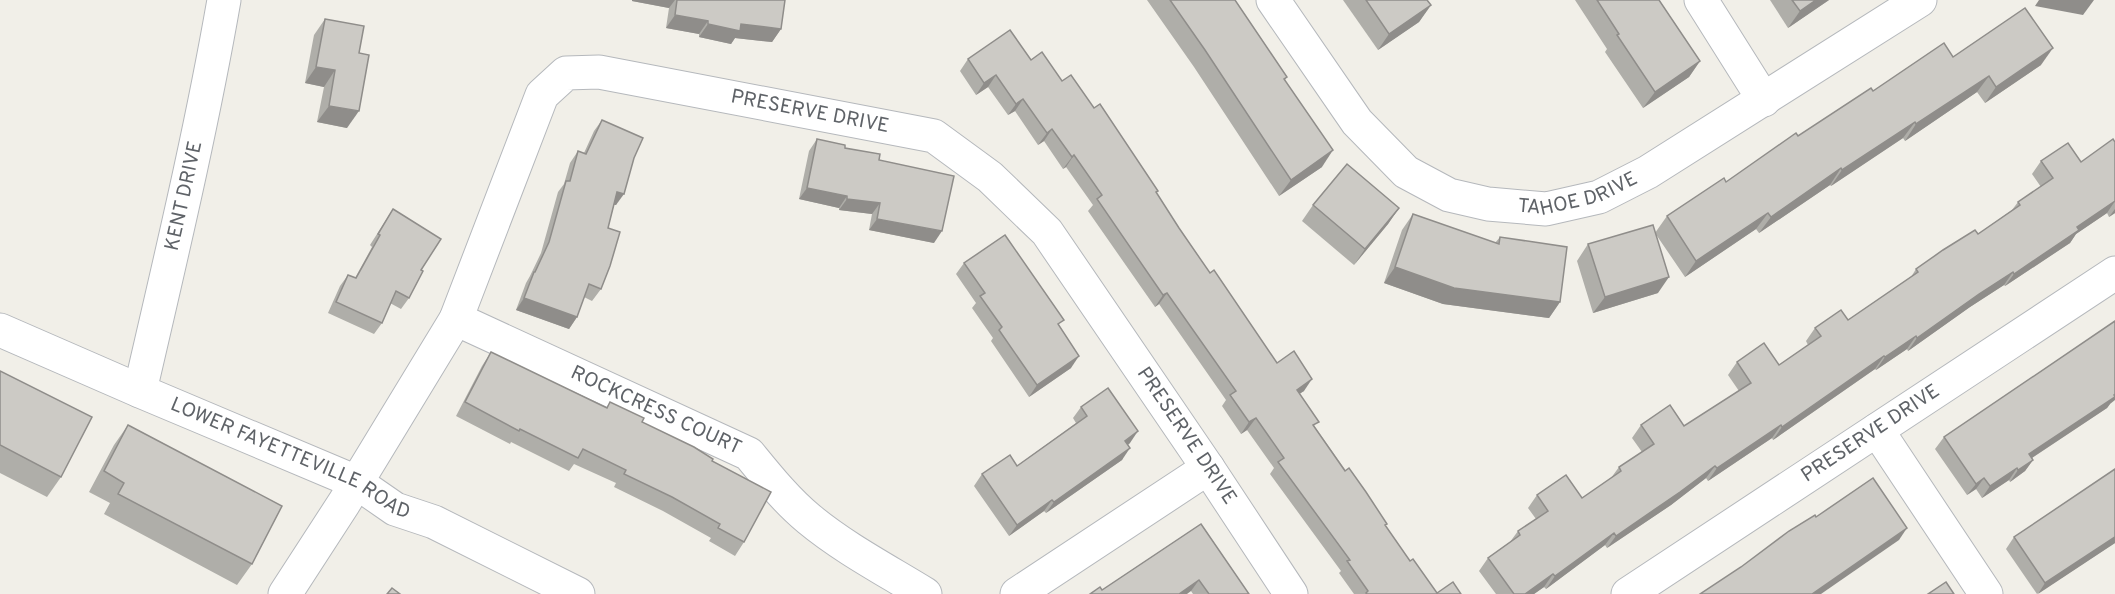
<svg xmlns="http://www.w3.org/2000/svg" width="2115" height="594" font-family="Overpass,sans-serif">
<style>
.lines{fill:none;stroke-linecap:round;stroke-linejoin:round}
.minor-casing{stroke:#b5b8bc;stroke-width:35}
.minor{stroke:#fff;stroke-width:33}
.wall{fill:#afaea9}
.shaded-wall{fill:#8f8d8a}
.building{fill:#cccac5;stroke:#8f8d8a;stroke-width:1.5}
.labels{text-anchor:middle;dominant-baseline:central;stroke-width:6;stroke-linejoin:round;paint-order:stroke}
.street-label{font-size:20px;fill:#5f6368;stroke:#fff}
</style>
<rect width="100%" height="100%" fill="#f1efe8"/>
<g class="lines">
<defs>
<g id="minor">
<path id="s1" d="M1273,0L1357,122L1406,172L1449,195L1488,204L1546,209L1599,197L1648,172L1920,0"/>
<polyline points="1701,0 1764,100"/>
<path id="s2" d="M456,319L749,454C767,476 786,500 809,519C844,548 886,570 925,594"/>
<path id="s3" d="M0,330L140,391L356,482L395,509L434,522L578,594"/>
<path id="s4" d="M140,391C170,261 201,132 224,0"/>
<polyline points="1877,430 1986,594"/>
<path id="s5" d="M285,594L344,503L456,319L542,95L566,73L599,72L934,136L990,177L1047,232L1208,468L1291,594"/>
<polyline points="1017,594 1208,468"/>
<path id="s6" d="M1628,594L2115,273"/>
</g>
</defs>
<!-- minor casing -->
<use href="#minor" class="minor-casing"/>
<!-- minor -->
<use href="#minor" class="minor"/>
</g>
<!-- wall -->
<g class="wall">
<polygon points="632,0 785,0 781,29 772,42 735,38 731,44 699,37 699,34 666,28 669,8 632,1"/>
<polygon points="1147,0 1235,0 1287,77 1285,80 1322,167 1279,196 1194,67"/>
<polygon points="1343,0 1427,0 1431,5 1419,22 1378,50"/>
<polygon points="1575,0 1659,0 1700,61 1689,77 1643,108 1605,52 1607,49"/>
<polygon points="1770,0 1829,0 1788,28"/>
<polygon points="325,19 359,53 347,128 317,122 324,87 305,83 314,35"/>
<polygon points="1953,57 2041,65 1985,103 1977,92 1905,141 1903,138 1831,186 1830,185 1759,233 1756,229 1685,277 1655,233 1658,293 1593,313 1577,261 1588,244 1655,233 1667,216 1726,182 1798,136 1873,91"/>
<polygon points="968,59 1031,60 1062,81 1094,108 1158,191 1156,193 1179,228 1210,273 1277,363 1304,391 1299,394 1315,427 1410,561 1437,593 1461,594 1354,594 1339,573 1341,571 1270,474 1274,468 1247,430 1241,434 1222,406 1226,400 1159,304 1155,307 1088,211 1093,205 1066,167 1063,169 1044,141 1038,145 1015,111 1008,115 988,87 976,95 960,71"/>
<polygon points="602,120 634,158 616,205 614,205 608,228 601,289 592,301 584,297 577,317 569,329 516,310 526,283 530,276 541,253 558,192 564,184 570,163 578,151 584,153 594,131"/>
<polygon points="817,139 879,160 934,243 869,230 872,214 839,210 839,208 799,199 809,151"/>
<polygon points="2115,142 2115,213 2109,217 2107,213 2076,234 2070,243 2005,286 2004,285 1970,307 1908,351 1907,349 1876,370 1875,369 1773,440 1772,438 1708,481 1706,478 1671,505 1607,548 1605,545 1546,589 1544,587 1534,594 1496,594 1479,571 1488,558 1510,542 1518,531 1536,519 1528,508 1537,495 1582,498 1611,478 1619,467 1642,452 1632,438 1641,425 1684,426 1739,391 1728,375 1737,362 1779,365 1808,345 1806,341 1815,328 1848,320 1911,277 1916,269 1978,234 2012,210 2018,202 2041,187 2032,174 2041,161 2081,162"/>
<polygon points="1313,205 1399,208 1388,224 1354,265 1302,221"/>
<polygon points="393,209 421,270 409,298 401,309 390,303 382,323 374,334 328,313 340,286 348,275 355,278 372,247 370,245"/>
<polygon points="1413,214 1495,243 1500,237 1560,302 1549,318 1443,304 1384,283 1402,230"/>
<polygon points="964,263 1059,326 1071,368 1029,397 991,341 993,338 972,308 976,303 956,274"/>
<polygon points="491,352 606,408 610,402 642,422 712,461 744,542 735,556 709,541 711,538 663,511 614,487 616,483 574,464 569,471 511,442 510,444 456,416 482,366"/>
<polygon points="0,371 61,477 47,497 0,473"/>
<polygon points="2110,404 2107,408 2032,458 2033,460 2025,471 2010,482 2009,480 1982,498 1976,489 1967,495 1935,449 1944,437"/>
<polygon points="1081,407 1130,443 1128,445 1122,460 1046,513 1044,511 1009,536 974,486 982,474 1017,466 1076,423 1073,418"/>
<polygon points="128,425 252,564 237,585 104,514 110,503 89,492 114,445"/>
<polygon points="1201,524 1249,594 1193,594 1191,591 1102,590"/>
<polygon points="2014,537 2115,543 2037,594 2006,549"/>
</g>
<!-- shaded-wall -->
<g class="shaded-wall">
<polygon points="632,0 675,0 669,8 632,1"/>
<polygon points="1816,0 1829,0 1788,28 1800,11"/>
<polygon points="2039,0 2094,0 2083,15 2035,6"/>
<polygon points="1431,5 1419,22 1378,50 1389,34"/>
<polygon points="675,15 708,21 699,34 666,28"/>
<polygon points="708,24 741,24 781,29 772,42 735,38 731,44 699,37"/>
<polygon points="2053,48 2041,65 1985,103 1996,87"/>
<polygon points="1700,61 1689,77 1643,108 1655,92"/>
<polygon points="316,67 335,70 324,87 305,83"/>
<polygon points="996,75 988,87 976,95 984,83"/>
<polygon points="1989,76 1977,92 1905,141 1916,124"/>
<polygon points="1023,99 1015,111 1008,115 1016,104"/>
<polygon points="329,106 359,111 347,128 317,122"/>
<polygon points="1915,122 1903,138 1831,186 1842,170"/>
<polygon points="1052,129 1044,141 1038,145 1047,133"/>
<polygon points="1333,150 1322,167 1279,196 1291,180"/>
<polygon points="1074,155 1066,167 1063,169 1072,157"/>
<polygon points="1841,168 1830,185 1759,233 1771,217"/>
<polygon points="807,188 847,196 839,208 799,199"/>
<polygon points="617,192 624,194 616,205 609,203"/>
<polygon points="847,199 880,203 872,214 839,210"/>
<polygon points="2115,201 2107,213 2076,234 2070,243 2005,286 2014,274 2077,227"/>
<polygon points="1399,208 1388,224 1354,265 1365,249"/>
<polygon points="2115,209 2115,213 2109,217"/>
<polygon points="1768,213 1756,229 1685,277 1696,261"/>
<polygon points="877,219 942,231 934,243 869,230"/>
<polygon points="1395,267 1560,302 1549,318 1443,304 1384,283"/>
<polygon points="2013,272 2004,285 1970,307 1908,351 1917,338 1979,294"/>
<polygon points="1669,277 1658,293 1593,313 1605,297"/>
<polygon points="1167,293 1159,304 1155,307 1163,295"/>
<polygon points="524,298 577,317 569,329 516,310"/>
<polygon points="1916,336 1907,349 1876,370 1885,357"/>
<polygon points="1079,356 1071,368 1029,397 1037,385"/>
<polygon points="1884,356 1875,369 1773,440 1782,427"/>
<polygon points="1312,379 1304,391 1288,401 1297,390"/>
<polygon points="2115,394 2115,400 2110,404 2107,408 2021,465 2029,454"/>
<polygon points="1256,418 1247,430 1241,434 1249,422"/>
<polygon points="1781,425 1772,438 1708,481 1717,468"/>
<polygon points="1138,431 1130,443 1117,452 1125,441"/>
<polygon points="1130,448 1122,460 1046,513 1054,502"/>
<polygon points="2033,460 2025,471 2010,482 2018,470"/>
<polygon points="1715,466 1706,478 1671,505 1607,548 1616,536"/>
<polygon points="2017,468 2009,480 1982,498 1990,486"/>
<polygon points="1984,478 1976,489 1967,495 1976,484"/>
<polygon points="1052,500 1044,511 1009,536 1017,525"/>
<polygon points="1907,528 1899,540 1821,594 1812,594"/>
<polygon points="1614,533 1605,545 1546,589 1555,576"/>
<polygon points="2115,537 2115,543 2038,594 2045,583"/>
<polygon points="1553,574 1544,587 1534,594 1525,594"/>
<polygon points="1199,580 1191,591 1187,594 1179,594"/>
</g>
<!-- building -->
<g class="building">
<polygon points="677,0 785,0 781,29 741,24 740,31 708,24 708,21 675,15"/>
<polygon points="1170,0 1235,0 1287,77 1284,79 1333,150 1291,180 1205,50"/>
<polygon points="1366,0 1427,0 1431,5 1389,34"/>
<polygon points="1597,0 1659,0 1700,61 1655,92 1617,35 1619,34"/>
<polygon points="1792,0 1816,0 1800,11"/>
<polygon points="2025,8 2053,48 1996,87 1989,76 1916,124 1915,122 1842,170 1841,168 1771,217 1768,213 1696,261 1667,216 1724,178 1726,182 1796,133 1798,136 1871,88 1873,91 1944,43 1953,57"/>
<polygon points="325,19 364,26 359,53 369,55 359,111 329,106 335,70 316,67"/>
<polygon points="1010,30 1031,60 1042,52 1062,81 1071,75 1094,108 1100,104 1158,191 1156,192 1179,228 1210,273 1214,270 1277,363 1294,351 1312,379 1297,390 1319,422 1313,425 1345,471 1349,468 1366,492 1387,524 1385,525 1410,561 1413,559 1437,593 1453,582 1461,594 1367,594 1366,593 1368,591 1347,561 1350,560 1278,462 1284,458 1256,418 1249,422 1230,395 1236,391 1167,293 1163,295 1097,199 1102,195 1074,155 1072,157 1052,129 1047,133 1023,99 1016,104 996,75 984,83 968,59"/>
<polygon points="602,120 643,138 634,158 624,194 617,192 608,228 620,232 610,266 601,289 589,284 577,317 524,298 534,272 535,272 549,242 566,181 570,181 578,151 586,154"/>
<polygon points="817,139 845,145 845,148 880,154 879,160 954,176 942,231 877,219 880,203 847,199 847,196 807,188"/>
<polygon points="2113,139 2115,142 2115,201 2077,227 2079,230 2014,274 2013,272 1979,294 1917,338 1916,336 1885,357 1884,356 1782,427 1781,425 1717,468 1715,466 1680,492 1616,536 1614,533 1555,576 1553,574 1525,594 1514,594 1488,558 1520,535 1518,531 1548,511 1537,495 1566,475 1582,498 1621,471 1619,467 1654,444 1641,425 1670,405 1684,426 1751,383 1737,362 1764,343 1779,365 1821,336 1815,328 1841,310 1848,320 1918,272 1916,269 1943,250 1975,230 1978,234 2020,205 2018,202 2053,178 2041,161 2068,143 2081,162"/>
<polygon points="1347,164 1399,208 1365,249 1313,205"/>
<polygon points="393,209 441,239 421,270 423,271 409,298 396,291 382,323 336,302 348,275 356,278 380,235 378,234"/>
<polygon points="1413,214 1499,244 1500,237 1567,247 1560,302 1454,288 1395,267"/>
<polygon points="1653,225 1669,277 1605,297 1588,244"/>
<polygon points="1005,235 1064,320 1058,324 1079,356 1037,385 999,330 1002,327 980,296 985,293 964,263"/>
<polygon points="2115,321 2115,394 2114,395 2115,397 2029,454 2033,460 2018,470 2017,468 1990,486 1984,478 1976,484 1944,437"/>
<polygon points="491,352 607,408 610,402 644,418 642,422 694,447 713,459 712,461 771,492 744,542 718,528 720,524 672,497 624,474 626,470 583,449 578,458 520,429 519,431 465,402"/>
<polygon points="0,371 92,417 61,477 0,445"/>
<polygon points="1108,388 1138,431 1125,441 1130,448 1054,502 1052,500 1017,525 982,474 1010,455 1017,466 1087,416 1081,407"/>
<polygon points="128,425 282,506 252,564 118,494 124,483 104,471"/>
<polygon points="2115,469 2115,537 2045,583 2014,537"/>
<polygon points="1873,478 1907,528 1812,594 1700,594 1741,567 1789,531 1815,515 1816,517"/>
<polygon points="1201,524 1249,594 1209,594 1199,580 1179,594 1090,594 1100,587 1102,590"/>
<polygon points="1946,582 1954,594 1928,594"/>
<polygon points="392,588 400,594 387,594"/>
</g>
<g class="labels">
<!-- street labels -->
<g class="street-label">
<text stroke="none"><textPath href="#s5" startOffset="844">PRESERVE DRIVE</textPath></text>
<text stroke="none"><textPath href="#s1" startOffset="399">TAHOE DRIVE</textPath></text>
<text stroke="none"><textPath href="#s4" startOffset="200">KENT DRIVE</textPath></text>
<text stroke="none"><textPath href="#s2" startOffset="220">ROCKCRESS COURT</textPath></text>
<text stroke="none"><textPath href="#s6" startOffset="291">PRESERVE DRIVE</textPath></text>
<text stroke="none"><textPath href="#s5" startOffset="1366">PRESERVE DRIVE</textPath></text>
<text stroke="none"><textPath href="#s3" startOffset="318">LOWER FAYETTEVILLE ROAD</textPath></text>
</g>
</g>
</svg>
